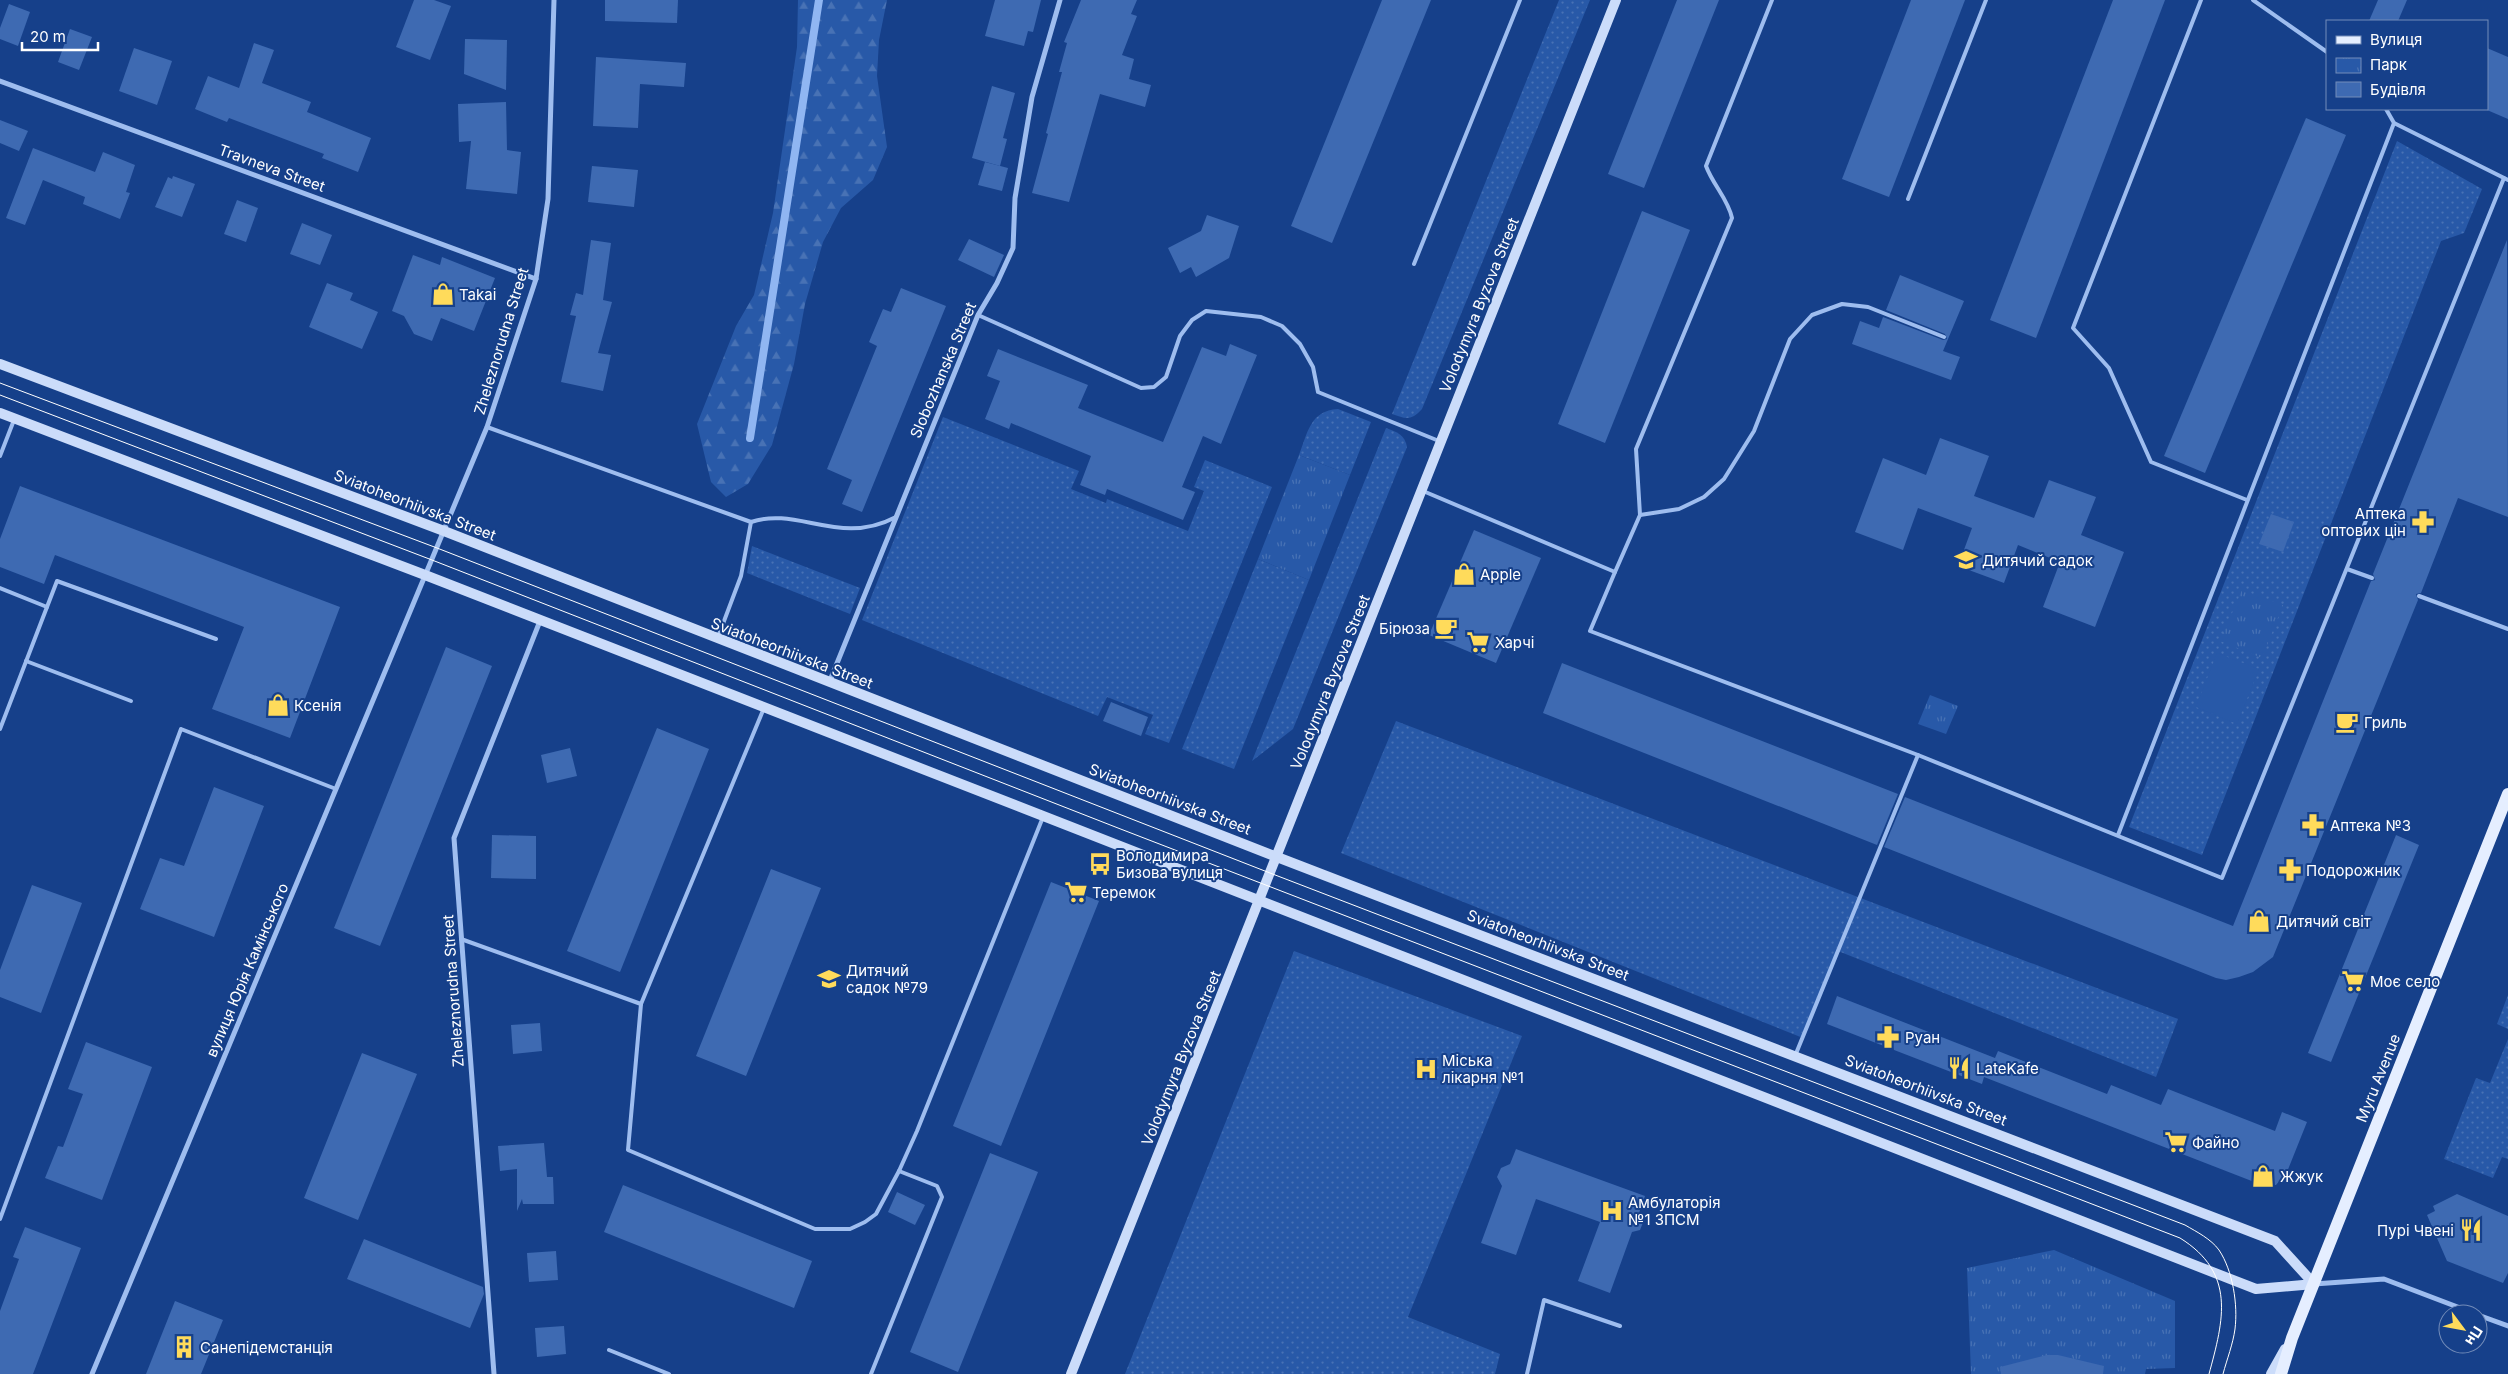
<svg xmlns="http://www.w3.org/2000/svg" width="2508" height="1374" font-family="Inter,sans-serif">
<style>
.grass{fill:url(#grass-dots)}
.forest{fill:url(#forest-firs)}
.park{fill:url(#park-tufts)}
.pitch{fill:#2859a8}
.lines{fill:none;stroke-linecap:round;stroke-linejoin:round}
.stream{stroke:#90b6f2;stroke-width:8}
.building{fill:#3e6ab2}
.lane{stroke:#9ebdef;stroke-width:4}
.street{stroke:#9ebdef;stroke-width:5}
.secondary{stroke:#cbdcfa;stroke-width:10}
.primary{stroke:#e5eeff;stroke-width:12}
.tram{stroke:#fff;stroke-width:1}
.labels{text-anchor:middle;dominant-baseline:central;stroke-width:4;stroke-linejoin:round;paint-order:stroke}
.street-label{font-size:15px;fill:#fff;stroke:#16408a}
.poi-label{font-size:15px;fill:#fff;stroke:#16408a;text-anchor:start}
</style>
<defs>
<pattern id="grass-dots" width="8" height="8" patternUnits="userSpaceOnUse" patternTransform="scale(1.25)"><rect width="8" height="8" fill="#2859a8"/><path d="M2 2h.1M6 6h.1" fill="none" stroke="#4872b5" stroke-width="1.8" stroke-linecap="round"/></pattern>
<pattern id="forest-firs" width="22" height="20" patternUnits="userSpaceOnUse" patternTransform="scale(1.25)"><rect width="22" height="20" fill="#2859a8"/><path d="M5 1l3.5 6h-7zM16 11l3.5 6h-7z" fill="#4872b5"/></pattern>
<pattern id="park-tufts" width="24" height="20" patternUnits="userSpaceOnUse" patternTransform="scale(1.25)"><rect width="24" height="20" fill="#2859a8"/><path d="M3 7l-1-3M5 7V3M7 7l1-3M15 17l-1-3M17 17v-4M19 17l1-3" fill="none" stroke="#4872b5"/></pattern>
</defs>
<rect width="100%" height="100%" fill="#16408a"/>
<!-- grass -->
<g class="grass">
<path d="M1559,0H1590L1422,409C1411,421 1406,419 1392,414Z"/>
<polygon points="2397,141 2482,189 2464,233 2441,241 2202,855 2129,827"/>
<path d="M1338,409L1371,422L1350,475L1299,455C1308,432 1310,411 1338,409Z"/>
<polygon points="943,417 1079,471 1071,489 1106,503 1107,499 1188,531 1204,491 1194,487 1205,460 1272,487 1169,743 1145,734 1153,715 1107,697 1098,716 862,620"/>
<path d="M1386,428C1397,432 1405,435 1407,447L1293,729L1252,761Z"/>
<polygon points="752,546 860,588 850,614 747,573"/>
<polygon points="1258,559 1309,580 1234,769 1182,749"/>
<polygon points="1396,721 2178,1019 2156,1077 1838,951 1803,1038 1341,853"/>
<polygon points="1294,951 1522,1036 1408,1317 1500,1354 1495,1374 1125,1374"/>
<polygon points="2508,995 2508,1029 2497,1024"/>
<polygon points="2508,1039 2508,1159 2502,1157 2493,1178 2444,1159 2476,1078 2490,1083"/>
</g>
<!-- forest -->
<polygon class="forest" points="798,0 887,0 879,40 877,76 887,147 873,180 841,208 823,242 805,304 794,364 772,445 748,484 726,497 711,482 697,424 736,326 754,295 773,213 797,47"/>
<!-- park -->
<g class="park">
<polygon points="1299,455 1350,475 1309,580 1258,559"/>
<polygon points="2242,590 2283,605 2262,658 2220,641"/>
<polygon points="1930,695 1958,706 1946,734 1918,724"/>
<polygon points="2054,1250 2175,1301 2175,1368 2146,1369 2145,1374 1971,1374 1967,1268"/>
</g>
<!-- pitch -->
<polygon class="pitch" points="2217,653 2259,669 2237,724 2196,707"/>
<g class="lines">
<!-- stream -->
<polyline class="stream" points="750,438 819,0"/>
</g>
<!-- building -->
<g class="building">
<polygon points="414,0 434,0 451,6 430,60 396,47"/>
<polygon points="605,0 678,0 677,23 605,21"/>
<polygon points="995,0 1041,0 1033,32 1028,31 1024,46 985,36"/>
<polygon points="1081,0 1137,0 1131,14 1137,16 1122,55 1134,59 1129,79 1151,85 1145,107 1100,94 1069,202 1032,193 1048,134 1046,133 1062,72 1059,72 1067,43 1064,42"/>
<polygon points="1382,0 1431,0 1332,243 1291,226"/>
<polygon points="1677,0 1719,0 1644,188 1608,174"/>
<polygon points="1911,0 1965,0 1889,197 1842,179"/>
<polygon points="2113,0 2165,0 2036,338 1990,320"/>
<polygon points="2378,0 2407,0 2398,21 2369,21"/>
<polygon points="9,4 30,12 18,46 0,39 0,28"/>
<polygon points="70,29 92,37 79,70 58,62"/>
<polygon points="465,39 507,40 506,90 464,74"/>
<polygon points="254,43 274,50 262,83 311,102 307,112 371,138 358,172 322,158 324,154 229,118 227,122 195,109 208,76 239,88"/>
<polygon points="134,48 172,61 157,105 119,91"/>
<polygon points="2487,48 2508,57 2508,119 2487,110"/>
<polygon points="596,57 686,63 684,87 640,84 638,128 593,126"/>
<polygon points="992,86 1015,93 1003,138 1007,139 1000,166 972,158"/>
<polygon points="506,102 507,150 521,152 517,194 466,189 471,141 459,142 458,104"/>
<polygon points="2306,118 2346,135 2205,473 2164,456"/>
<polygon points="0,120 28,131 19,151 0,143"/>
<polygon points="33,148 95,172 103,152 135,165 126,192 130,193 120,219 83,204 85,197 43,180 25,225 6,218"/>
<polygon points="985,162 1008,168 1002,191 978,185"/>
<polygon points="592,166 638,170 634,207 588,202"/>
<polygon points="173,176 195,184 182,217 155,207 168,177 172,179"/>
<polygon points="237,200 258,208 246,242 224,234"/>
<polygon points="1642,211 1690,230 1605,443 1558,424"/>
<polygon points="1207,215 1239,226 1229,258 1196,277 1191,267 1180,273 1168,248 1201,231"/>
<polygon points="302,223 332,235 320,265 290,254"/>
<polygon points="969,239 1004,255 994,277 958,260"/>
<polygon points="591,240 611,243 603,300 612,302 598,353 611,355 603,391 561,382 576,316 570,315 576,293 583,295"/>
<polygon points="2507,240 2508,517 2458,498 2421,593 2416,594 2418,600 2273,957 2253,972 2239,977 2226,980 2216,978 1884,847 1905,797 2233,926 2371,581 2375,580 2373,574"/>
<polygon points="413,255 440,265 442,257 495,278 474,331 441,318 432,341 414,334 404,316 392,311"/>
<polygon points="1900,275 1964,301 1943,351 1960,357 1951,380 1852,344 1860,321 1879,328 1883,317 1943,340 1947,339 1945,334 1886,310"/>
<polygon points="327,283 353,293 350,300 378,312 362,349 309,327"/>
<polygon points="901,288 946,306 862,512 842,504 852,480 827,469 877,346 869,342 883,309 891,312"/>
<polygon points="1230,344 1257,355 1221,444 1203,436 1182,487 1195,492 1183,520 1107,489 1105,495 1080,485 1091,456 1011,423 1009,429 985,419 1000,381 987,376 998,349 1088,385 1078,408 1163,442 1202,347 1226,356"/>
<polygon points="1940,438 1989,456 1974,496 2034,518 2049,480 2096,497 2081,535 2124,552 2095,627 2043,607 2060,562 2018,545 2004,583 1958,566 1972,528 1918,508 1903,550 1855,532 1883,458 1926,475"/>
<polygon points="20,486 340,607 290,738 212,709 244,627 55,555 44,584 0,567 0,539"/>
<polygon points="2271,514 2294,522 2283,552 2259,544"/>
<polygon points="1474,530 1541,558 1496,663 1429,635"/>
<polygon points="446,647 492,666 380,946 334,928"/>
<polygon points="1562,663 1898,794 1877,845 1543,713"/>
<polygon points="1111,702 1148,717 1141,736 1103,721"/>
<polygon points="657,728 709,749 620,972 567,951"/>
<polygon points="570,748 577,776 547,783 541,755"/>
<polygon points="214,787 264,806 214,937 140,909 160,858 184,866"/>
<polygon points="492,835 536,836 536,879 491,878"/>
<polygon points="2396,835 2419,845 2331,1062 2308,1053"/>
<polygon points="771,869 821,888 746,1076 696,1056"/>
<polygon points="1051,882 1099,901 1001,1146 953,1126"/>
<polygon points="32,885 82,903 41,1013 0,997 0,970"/>
<polygon points="1837,996 1995,1058 1998,1051 2107,1094 2111,1085 2161,1105 2168,1089 2275,1131 2282,1112 2307,1122 2287,1172 2276,1185 2262,1185 1984,1077 1982,1084 1827,1024"/>
<polygon points="540,1023 542,1051 513,1054 511,1025"/>
<polygon points="86,1042 152,1067 102,1200 45,1178 58,1146 63,1147 83,1094 68,1089"/>
<polygon points="362,1053 417,1074 358,1220 304,1198"/>
<polygon points="544,1143 547,1177 553,1177 554,1204 523,1204 522,1199 517,1211 517,1169 500,1171 498,1146"/>
<polygon points="1516,1149 1645,1196 1639,1213 1644,1220 1640,1230 1632,1232 1610,1293 1578,1281 1600,1222 1536,1199 1516,1255 1481,1243 1502,1186 1497,1177 1501,1168 1510,1164"/>
<polygon points="990,1153 1038,1172 958,1372 910,1352"/>
<polygon points="623,1185 812,1261 794,1308 604,1232"/>
<polygon points="897,1192 925,1205 915,1225 888,1212"/>
<polygon points="2457,1194 2508,1216 2508,1273 2503,1283 2447,1261 2427,1215 2435,1211 2433,1206"/>
<polygon points="25,1227 81,1248 33,1374 0,1374 0,1311 19,1259 13,1257"/>
<polygon points="364,1239 483,1287 484,1294 470,1328 347,1279"/>
<polygon points="556,1251 558,1280 529,1282 527,1253"/>
<polygon points="175,1301 223,1320 201,1374 146,1374"/>
<polygon points="564,1326 566,1354 537,1357 535,1328"/>
<polygon points="2047,1355 2058,1355 2104,1366 2103,1374 2001,1374 2000,1367"/>
</g>
<g class="lines">
<!-- lane -->
<g class="lane">
<polyline points="2201,0 2073,328 2109,368 2151,462 2247,500"/>
<polyline points="2253,0 2327,52"/>
<polyline points="2386,109 2394,123 2508,180"/>
<polyline points="1908,199 1986,0"/>
<polyline points="1414,264 1520,0"/>
<polyline points="978,315 1141,388 1154,387 1166,377 1180,336 1192,320 1206,311 1261,317 1282,326 1300,344 1313,367 1318,392 1439,441"/>
<path d="M487,427L751,522C798,506 839,547 896,517"/>
<polyline points="0,456 14,420"/>
<polyline points="1423,491 1615,572 1590,631 1918,755 2222,878 2504,178"/>
<polyline points="1640,515 1679,509 1704,497 1724,479 1754,431 1790,339 1812,315 1842,304 1868,307 1944,337"/>
<polyline points="2347,569 2372,578"/>
<path d="M1615,572L1640,515L1636,449L1732,218C1728,199 1713,185 1706,166L1772,0"/>
<polyline points="0,588 47,607"/>
<polyline points="2419,596 2508,629"/>
<polyline points="718,637 741,576 751,522"/>
<polyline points="26,661 131,701"/>
<polyline points="764,708 641,1004 628,1150 815,1229 850,1229 865,1222 876,1214 899,1171 917,1131 1043,817"/>
<polyline points="0,729 57,581 216,639"/>
<polyline points="2118,835 2394,123"/>
<polyline points="461,939 641,1004"/>
<polyline points="1795,1056 1918,755"/>
<polyline points="0,1219 181,729 336,789"/>
<polyline points="609,1350 669,1374"/>
<polyline points="871,1374 942,1197 937,1186 899,1171"/>
<polyline points="1527,1374 1544,1300 1620,1326"/>
</g>
<!-- street -->
<g class="street">
<polyline points="0,81 536,279"/>
<polyline points="829,683 978,315 997,283 1013,248 1015,198 1032,97 1060,0"/>
<polyline points="2314,1284 2384,1279 2476,1314"/>
<polyline points="2478,1315 2508,1326"/>
<polyline points="92,1374 487,427 536,279 548,199 554,0"/>
<polyline points="494,1374 454,838 540,621"/>
</g>
<!-- secondary -->
<g class="secondary">
<polyline points="0,364 444,531 1277,857 2275,1241 2314,1284"/>
<polyline points="0,413 425,575 2256,1289 2314,1284"/>
<polyline points="1071,1374 1616,0"/>
<polyline points="2271,1374 2285,1349"/>
</g>
<!-- primary -->
<polyline class="primary" points="2281,1374 2292,1338 2508,794"/>
<!-- tram -->
<g class="tram">
<path d="M0,383L437,548L1270,873L2185,1225C2197,1232 2211,1239 2219,1250C2233,1271 2238,1305 2235,1329C2233,1344 2227,1359 2223,1374"/>
<path d="M0,395L432,560L1118,828L2180,1238C2236,1273 2224,1319 2209,1374"/>
</g>
</g>
<!-- icons -->
<defs>
<symbol id="shop-bare" viewBox="-9 -9 18 18"><path d="M-5-2.5h2.3a2.7 3.5 0 0 1 5.4 0H5L5.5 6h-11ZM-1.5-2.5h3a1.5 2.3 0 0 0-3 0Z" fill="#ffdb5b" stroke="#16408a" stroke-width="2.5" paint-order="stroke"/></symbol>
<symbol id="pharmacy-bare" viewBox="-9 -9 18 18"><path d="M-2-6h4v4h4v4h-4v4h-4v-4h-4v-4h4Z" fill="#ffdb5b" stroke="#16408a" stroke-width="2.5" paint-order="stroke"/></symbol>
<symbol id="school-bare" viewBox="-9 -9 18 18"><path d="M0-5L7-2L0 1L-7-2ZM-4 1L0 2.5L4 1V4Q0 6-4 4Z" fill="#ffdb5b" stroke="#16408a" stroke-width="2.5" paint-order="stroke"/></symbol>
<symbol id="cafe-bare" viewBox="-9 -9 18 18"><path d="M-5.5-4.5H6V0H3Q3 3.5 0 3.5H-2.5Q-5.5 3.5-5.5 0ZM3-3.2v2h1.7v-2ZM-6 4.5H4V6H-6Z" fill="#ffdb5b" stroke="#16408a" stroke-width="2.5" paint-order="stroke"/></symbol>
<symbol id="supermarket-bare" viewBox="-9 -9 18 18"><path d="M-6-5.5h2.5l.6 2H6L4.5 2H-2.5L-4.4-4H-6ZM-1.5 3.2a1.3 1.3 0 1 0 .1 0ZM3 3.2a1.3 1.3 0 1 0 .1 0Z" fill="#ffdb5b" stroke="#16408a" stroke-width="2.5" paint-order="stroke"/></symbol>
<symbol id="bus-bare" viewBox="-9 -9 18 18"><path d="M-5-6H5V4H4V6H2V4H-2V6H-4V4H-5ZM-3.5-4V0h7V-4ZM-3.5 1.2v1.5H-2V1.2ZM2 1.2v1.5H3.5V1.2Z" fill="#ffdb5b" stroke="#16408a" stroke-width="2.5" paint-order="stroke"/></symbol>
<symbol id="restaurant-bare" viewBox="-9 -9 18 18"><path d="M-5-6h1v4h1v-4h1v4h1v-4h1v5L-1.5 .5V6h-2V.5L-5-1ZM5-6V6H3V1.5H1.5Q1.5-4 5-6Z" fill="#ffdb5b" stroke="#16408a" stroke-width="2.5" paint-order="stroke"/></symbol>
<symbol id="hospital-bare" viewBox="-9 -9 18 18"><path d="M-5-5h3v3.5h4V-5h3V5h-3V1.5h-4V5h-3Z" fill="#ffdb5b" stroke="#16408a" stroke-width="2.5" paint-order="stroke"/></symbol>
<symbol id="building-bare" viewBox="-9 -9 18 18"><path d="M-4-6H4V6H1V3H-1V6H-4ZM-2.5-4.3h1.7v1.8h-1.7ZM.8-4.3h1.7v1.8H.8ZM-2.5-1h1.7V.8h-1.7ZM.8-1h1.7V.8H.8Z" fill="#ffdb5b" stroke="#16408a" stroke-width="2.5" paint-order="stroke"/></symbol>
</defs>
<g fill-rule="evenodd">
<use href="#shop-bare" x="427" y="278" width="32" height="32"/>
<use href="#pharmacy-bare" x="2407" y="506" width="32" height="32"/>
<use href="#school-bare" x="1950" y="544" width="32" height="32"/>
<use href="#shop-bare" x="1448" y="558" width="32" height="32"/>
<use href="#cafe-bare" x="1430" y="612" width="32" height="32"/>
<use href="#supermarket-bare" x="1462" y="626" width="32" height="32"/>
<use href="#shop-bare" x="262" y="689" width="32" height="32"/>
<use href="#cafe-bare" x="2331" y="706" width="32" height="32"/>
<use href="#pharmacy-bare" x="2297" y="809" width="32" height="32"/>
<use href="#bus-bare" x="1084" y="848" width="32" height="32"/>
<use href="#pharmacy-bare" x="2274" y="854" width="32" height="32"/>
<use href="#supermarket-bare" x="1060" y="876" width="32" height="32"/>
<use href="#shop-bare" x="2243" y="905" width="32" height="32"/>
<use href="#school-bare" x="813" y="963" width="32" height="32"/>
<use href="#supermarket-bare" x="2337" y="965" width="32" height="32"/>
<use href="#pharmacy-bare" x="1872" y="1021" width="32" height="32"/>
<use href="#restaurant-bare" x="1943" y="1052" width="32" height="32"/>
<use href="#hospital-bare" x="1410" y="1053" width="32" height="32"/>
<use href="#supermarket-bare" x="2160" y="1126" width="32" height="32"/>
<use href="#shop-bare" x="2247" y="1160" width="32" height="32"/>
<use href="#hospital-bare" x="1596" y="1195" width="32" height="32"/>
<use href="#restaurant-bare" x="2455" y="1214" width="32" height="32"/>
<use href="#building-bare" x="168" y="1331" width="32" height="32"/>
</g>
<g class="labels">
<!-- street labels -->
<g class="street-label">
<text transform="translate(272 168) rotate(20)">Travneva Street</text>
<text transform="translate(1479 305) rotate(-68)">Volodymyra Byzova Street</text>
<text transform="translate(501 341) rotate(-73)">Zheleznorudna Street</text>
<text transform="translate(943 370) rotate(-67)">Slobozhanska Street</text>
<text transform="translate(415 505) rotate(21)">Sviatoheorhiivska Street</text>
<text transform="translate(792 653) rotate(21)">Sviatoheorhiivska Street</text>
<text transform="translate(1330 682) rotate(-68)">Volodymyra Byzova Street</text>
<text transform="translate(1170 799) rotate(21)">Sviatoheorhiivska Street</text>
<text transform="translate(1548 945) rotate(21)">Sviatoheorhiivska Street</text>
<text transform="translate(247 970) rotate(-67)">вулиця Юрія Камінського</text>
<text transform="translate(453 991) rotate(-94)">Zheleznorudna Street</text>
<text transform="translate(1181 1058) rotate(-68)">Volodymyra Byzova Street</text>
<text transform="translate(2378 1078) rotate(-68)">Myru Avenue</text>
<text transform="translate(1926 1090) rotate(21)">Sviatoheorhiivska Street</text>
</g>
<!-- poi labels -->
<g class="poi-label">
<text x="459" y="294">Takai</text>
<text x="2406" y="513" text-anchor="end">Аптека<tspan x="2406" dy="17">оптових цін</tspan></text>
<text x="1982" y="560">Дитячий садок</text>
<text x="1480" y="574">Apple</text>
<text x="1430" y="628" text-anchor="end">Бірюза</text>
<text x="1495" y="642">Харчі</text>
<text x="294" y="705">Ксенія</text>
<text x="2364" y="722">Гриль</text>
<text x="2330" y="825">Аптека №3</text>
<text x="1116" y="855">Володимира<tspan x="1116" dy="17">Бизова вулиця</tspan></text>
<text x="2306" y="870">Подорожник</text>
<text x="1092" y="892">Теремок</text>
<text x="2276" y="921">Дитячий світ</text>
<text x="846" y="970">Дитячий<tspan x="846" dy="17">садок №79</tspan></text>
<text x="2370" y="981">Моє село</text>
<text x="1905" y="1037">Руан</text>
<text x="1442" y="1060">Міська<tspan x="1442" dy="17">лікарня №1</tspan></text>
<text x="1976" y="1068">LateKafe</text>
<text x="2192" y="1142">Файно</text>
<text x="2280" y="1176">Жжук</text>
<text x="1628" y="1202">Амбулаторія<tspan x="1628" dy="17">№1 ЗПСМ</tspan></text>
<text x="2454" y="1230" text-anchor="end">Пурі Чвені</text>
<text x="200" y="1347">Санепідемстанція</text>
</g>
</g>
<!-- legend -->
<rect x="2326" y="20" width="162" height="90" fill="#16408a" stroke="#738cb9"/>
<rect x="2336" y="36" width="25" height="8" fill="#e5eeff" stroke="#738cb9"/>
<text x="2370" y="45" font-size="15" fill="#ffffff">Вулиця</text>
<rect x="2336" y="58" width="25" height="15" fill="url(#park-tufts)" stroke="#738cb9"/>
<text x="2370" y="70" font-size="15" fill="#ffffff">Парк</text>
<rect x="2336" y="82" width="25" height="15" fill="#3e6ab2" stroke="#738cb9"/>
<text x="2370" y="95" font-size="15" fill="#ffffff">Будівля</text>
<!-- north arrow -->
<g transform="translate(2463 1329) rotate(122)"><circle r="24" fill="#16408a" stroke="#738cb9"/>
<path d="M0-4L9 19L0 12L-9 19Z" fill="#ffdb5b"/>
<text y="-8" font-size="14" font-weight="bold" text-anchor="middle" fill="#ffffff">Пн</text>
</g>
<!-- scale -->
<path d="M22 42v8h76v-8" fill="none" stroke="#ffffff" stroke-width="2.5"/>
<text x="30" y="42" font-size="15" fill="#ffffff" stroke="#16408a" stroke-width="4" paint-order="stroke">20 m</text>
</svg>
